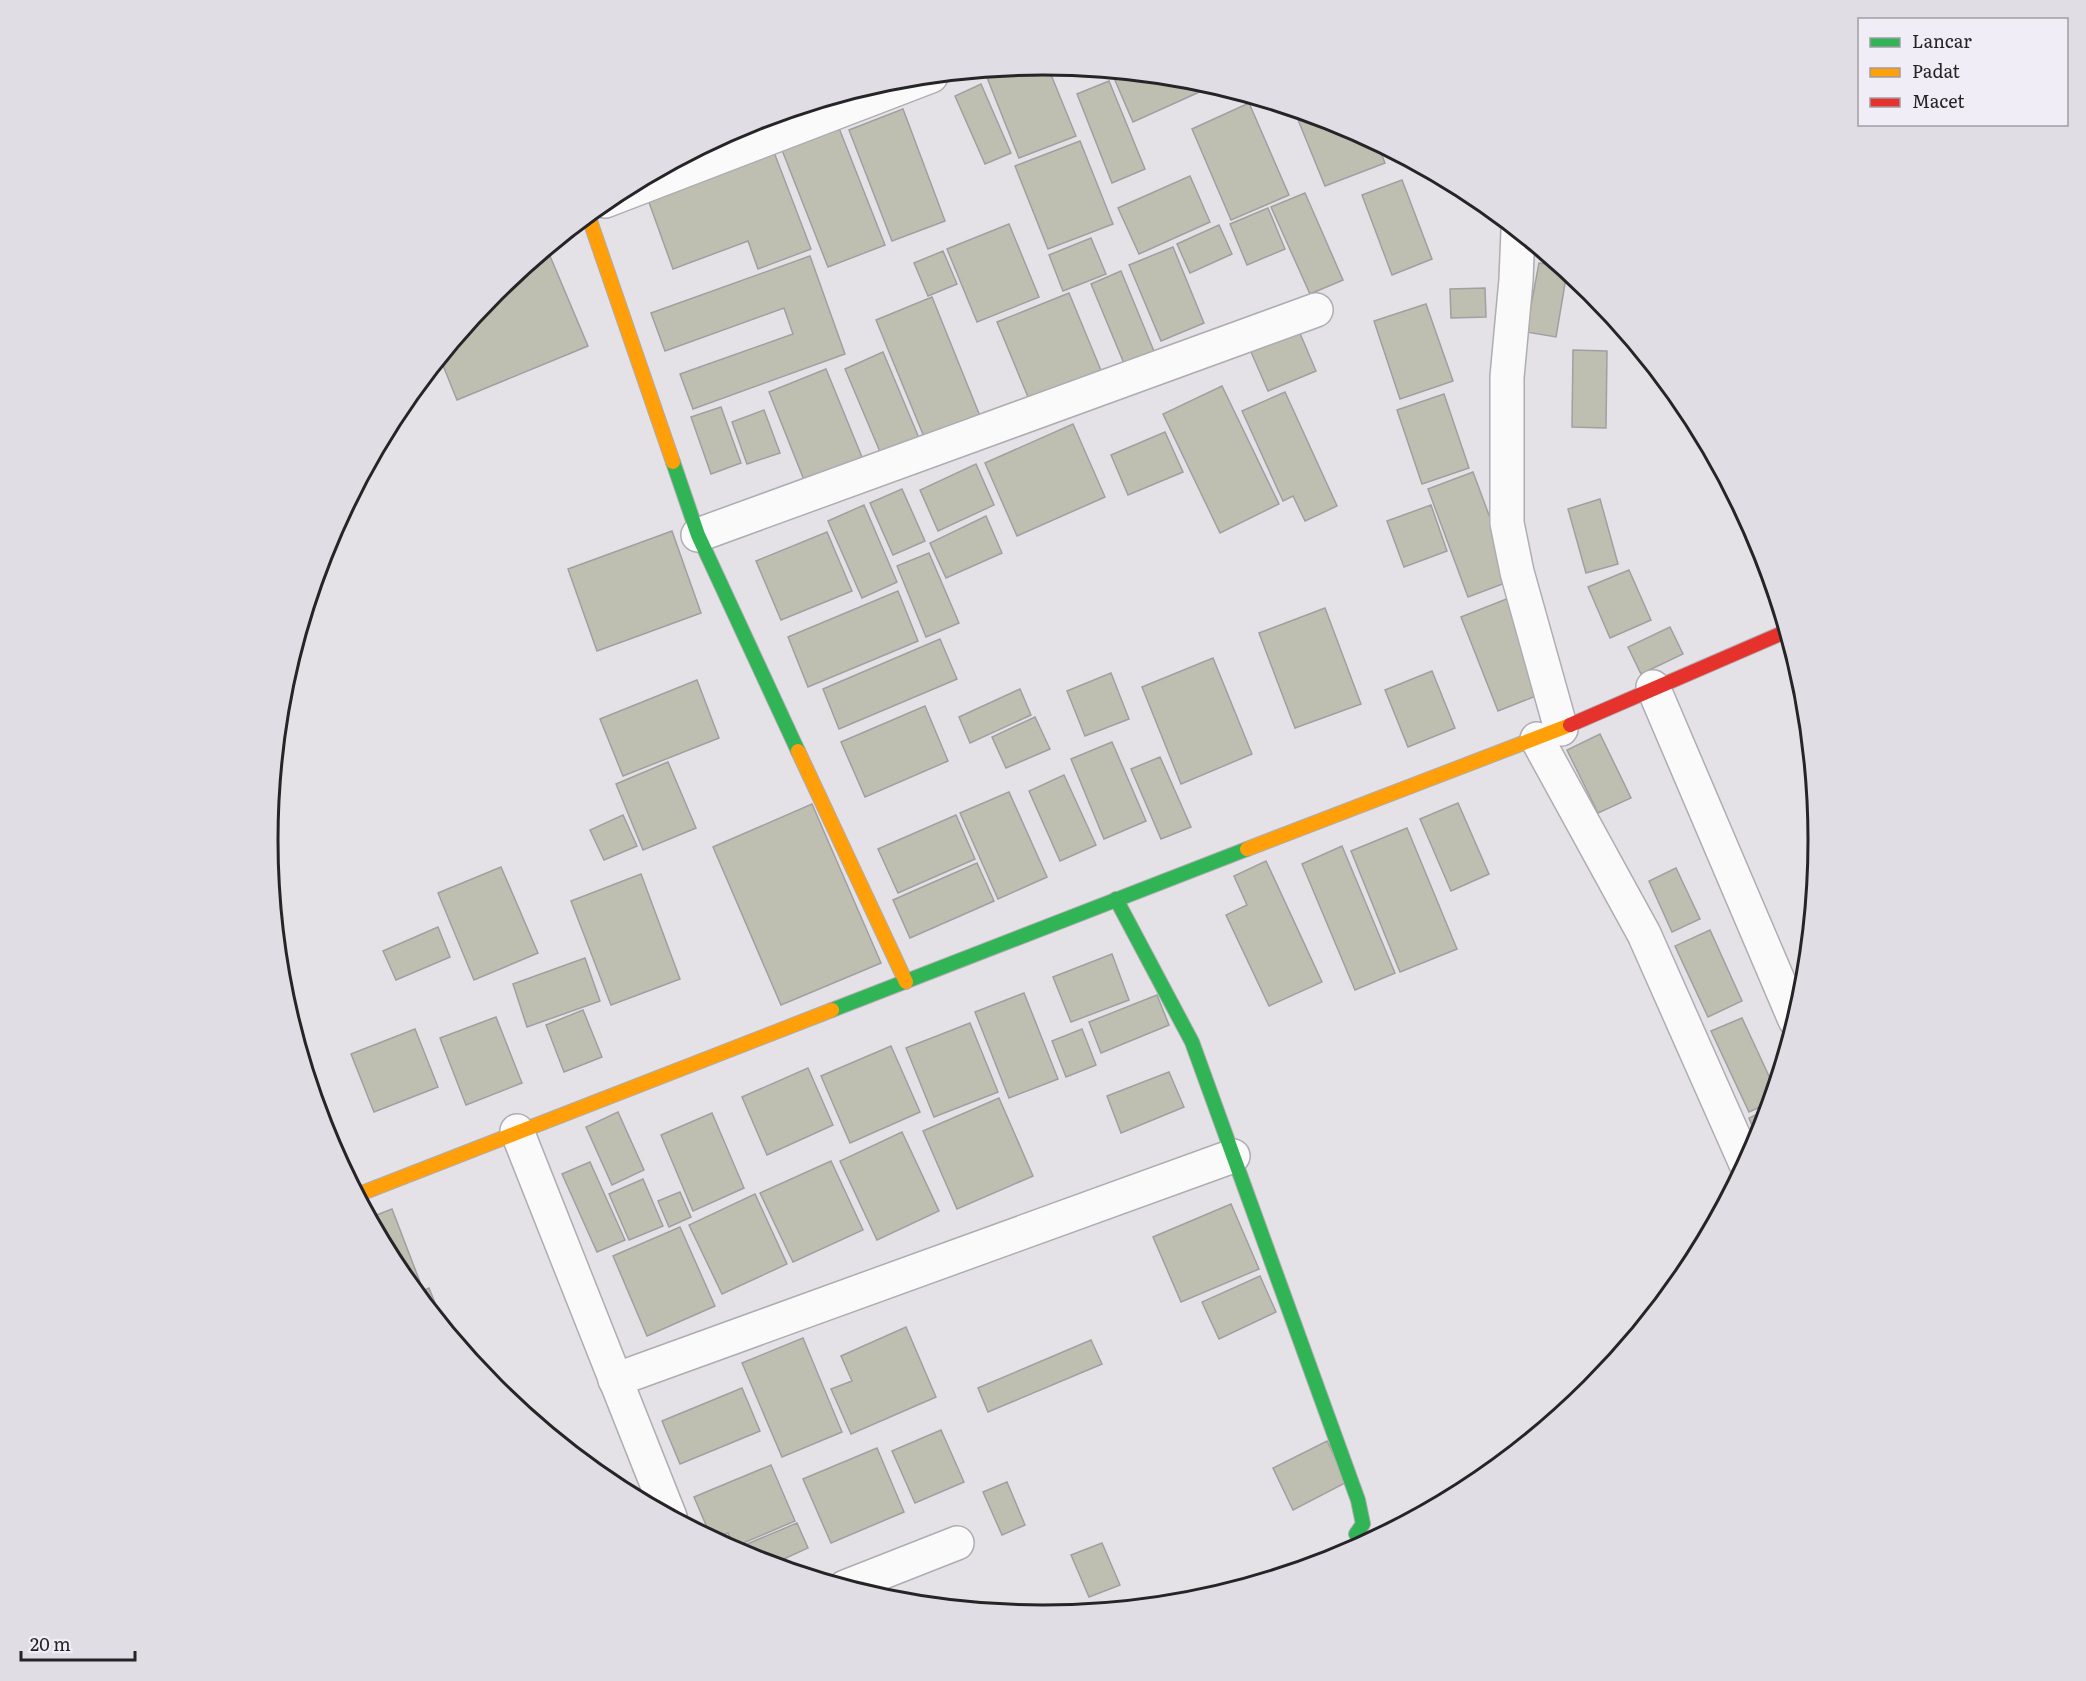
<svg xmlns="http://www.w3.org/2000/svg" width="2086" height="1681" font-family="Literata,serif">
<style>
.building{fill:#bebeb1;stroke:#a1a0a1;stroke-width:1.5}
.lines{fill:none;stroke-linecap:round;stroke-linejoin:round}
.street-casing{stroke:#afadb2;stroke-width:36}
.fast-casing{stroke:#afadb2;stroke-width:16}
.slow-casing{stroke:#afadb2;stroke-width:16}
.jam-casing{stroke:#afadb2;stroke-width:16}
.street{stroke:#fbfafb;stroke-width:33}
.fast{stroke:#30b455;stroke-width:14}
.slow{stroke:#ff9f0a;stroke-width:14}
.jam{stroke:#e5322d;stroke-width:14}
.rim{fill:none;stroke:#262427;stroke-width:3}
</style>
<rect width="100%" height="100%" fill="#e4e1e7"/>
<!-- building -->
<g class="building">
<polygon points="1043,65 1047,65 1076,136 1019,158 984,70"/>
<polygon points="1111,71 1195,79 1203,82 1206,89 1133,122"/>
<polygon points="1109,81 1145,169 1112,183 1077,94"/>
<polygon points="981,84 1011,153 985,164 955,96"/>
<polygon points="1249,103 1289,195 1231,220 1192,129"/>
<polygon points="903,109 945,221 892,241 849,130"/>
<polygon points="1294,110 1340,124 1377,143 1385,163 1325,186"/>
<polygon points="837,123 885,245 828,267 780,145"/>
<polygon points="1080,141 1113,224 1048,249 1015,166"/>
<polygon points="772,147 811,249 758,269 748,241 673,269 646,194"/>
<polygon points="1190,176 1210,222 1139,254 1118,208"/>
<polygon points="1402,180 1432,259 1392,275 1362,195"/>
<polygon points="1305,193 1343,280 1310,294 1271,207"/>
<polygon points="1268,208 1285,249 1247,265 1230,224"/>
<polygon points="1009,224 1039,297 977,322 947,249"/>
<polygon points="1219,225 1232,254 1190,273 1177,244"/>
<polygon points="1091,238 1106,274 1063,291 1049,255"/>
<polygon points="1173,247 1204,323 1161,341 1129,265"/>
<polygon points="547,249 588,346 457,400 440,358 495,292"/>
<polygon points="943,251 957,284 928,296 914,263"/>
<polygon points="810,256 845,354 693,409 680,374 793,334 784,308 665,351 651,313"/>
<polygon points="1539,263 1561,266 1567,272 1556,337 1526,332"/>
<polygon points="1121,271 1158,361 1128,373 1091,284"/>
<polygon points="1485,288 1486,317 1451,318 1450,289"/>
<polygon points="1069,293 1105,380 1033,409 997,322"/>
<polygon points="932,297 982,421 927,444 876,320"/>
<polygon points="1426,304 1453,381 1400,399 1374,321"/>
<polygon points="1299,331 1316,371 1268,391 1251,352"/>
<polygon points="1573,350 1607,351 1606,428 1572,427"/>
<polygon points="883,352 919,438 881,454 845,369"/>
<polygon points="826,369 864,462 806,485 769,392"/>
<polygon points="1222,386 1279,504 1220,533 1163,414"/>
<polygon points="1285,392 1337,506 1305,521 1293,496 1283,501 1242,411"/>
<polygon points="1444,394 1469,468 1422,484 1397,410"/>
<polygon points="721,407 741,463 711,474 691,417"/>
<polygon points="764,410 780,453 747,464 732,422"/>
<polygon points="1073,424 1105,497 1017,536 985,463"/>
<polygon points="1165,432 1183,472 1128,495 1111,455"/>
<polygon points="976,464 994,505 938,531 920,490"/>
<polygon points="1473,472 1513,580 1468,597 1428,489"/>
<polygon points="902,489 925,541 893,555 870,503"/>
<polygon points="1600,499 1618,564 1586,573 1568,509"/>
<polygon points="864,505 897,582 862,598 828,521"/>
<polygon points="1431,505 1447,551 1404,567 1387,521"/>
<polygon points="986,516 1002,553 946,578 930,543"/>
<polygon points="672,531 701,613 597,651 568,569"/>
<polygon points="827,532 852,591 781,620 756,561"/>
<polygon points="929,553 959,623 926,637 897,566"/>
<polygon points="1629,570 1651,620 1610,638 1588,587"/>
<polygon points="898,591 918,641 808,687 788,637"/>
<polygon points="1509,598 1546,692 1498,711 1461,617"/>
<polygon points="1325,608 1361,704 1295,728 1259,633"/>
<polygon points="1670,627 1683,654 1641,674 1628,647"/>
<polygon points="940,639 957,679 839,729 823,689"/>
<polygon points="1213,658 1252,754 1181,784 1142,687"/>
<polygon points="1432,671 1455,728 1408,747 1385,690"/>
<polygon points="1111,673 1129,719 1085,736 1067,691"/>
<polygon points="697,680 719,738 623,776 600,719"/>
<polygon points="1020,689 1031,715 970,743 959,717"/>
<polygon points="925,706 948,761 865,797 841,742"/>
<polygon points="1035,717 1050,749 1006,768 992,737"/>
<polygon points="1600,734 1631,798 1598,813 1567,750"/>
<polygon points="1112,742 1146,821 1104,839 1071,759"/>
<polygon points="1160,757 1191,827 1161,839 1131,769"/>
<polygon points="668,762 696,828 643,850 616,784"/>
<polygon points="1064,775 1096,845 1060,861 1029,791"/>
<polygon points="1009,792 1047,877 998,899 960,813"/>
<polygon points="1458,803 1489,874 1451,891 1420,819"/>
<polygon points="812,804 881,963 781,1005 713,847"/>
<polygon points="623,815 637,846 604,860 590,830"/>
<polygon points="956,815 975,859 898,893 878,849"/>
<polygon points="1407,828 1457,949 1400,972 1351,851"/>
<polygon points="1342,846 1395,973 1355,990 1302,864"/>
<polygon points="1266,861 1322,982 1269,1006 1226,915 1247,905 1234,876"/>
<polygon points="977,863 994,901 910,938 893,900"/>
<polygon points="501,867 538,953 474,980 438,893"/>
<polygon points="1676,868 1700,919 1672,932 1649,881"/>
<polygon points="641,874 680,979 611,1005 571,901"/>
<polygon points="438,927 450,957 396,980 383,951"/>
<polygon points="1710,930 1742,1001 1708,1017 1675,946"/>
<polygon points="1112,954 1129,1000 1071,1022 1053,977"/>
<polygon points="585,958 600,1001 527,1027 513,984"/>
<polygon points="1024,993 1058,1079 1009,1098 975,1012"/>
<polygon points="1157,995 1169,1025 1101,1053 1089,1022"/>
<polygon points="583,1010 602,1057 564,1072 546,1025"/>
<polygon points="496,1017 522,1083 466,1105 440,1038"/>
<polygon points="1742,1018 1775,1089 1771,1102 1749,1112 1711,1031"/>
<polygon points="970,1023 998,1092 934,1117 906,1048"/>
<polygon points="415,1029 438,1087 374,1112 351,1054"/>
<polygon points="1082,1029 1096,1065 1066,1077 1052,1041"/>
<polygon points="891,1046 920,1112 850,1143 821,1076"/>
<polygon points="808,1068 833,1125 767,1155 742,1097"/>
<polygon points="1169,1072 1184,1107 1121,1133 1107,1096"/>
<polygon points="999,1098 1033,1176 957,1209 923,1131"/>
<polygon points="1768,1109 1760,1138 1758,1140 1749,1118"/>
<polygon points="618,1112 644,1170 612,1185 586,1127"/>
<polygon points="712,1113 744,1188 693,1211 661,1135"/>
<polygon points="902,1132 939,1211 877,1240 840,1161"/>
<polygon points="831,1161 863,1230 793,1262 760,1193"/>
<polygon points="590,1162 625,1240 597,1252 562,1174"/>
<polygon points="643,1179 663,1226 629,1240 609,1194"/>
<polygon points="680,1192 691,1217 669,1227 658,1201"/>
<polygon points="755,1194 787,1264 722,1294 689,1225"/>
<polygon points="1231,1204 1259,1269 1181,1302 1153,1237"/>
<polygon points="392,1209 420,1282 410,1286 398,1271 369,1218"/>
<polygon points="680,1227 715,1306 647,1336 613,1256"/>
<polygon points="1260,1276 1276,1312 1219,1339 1202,1302"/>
<polygon points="429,1288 446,1330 416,1294"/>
<polygon points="906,1327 936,1397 851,1434 831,1389 852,1381 841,1356"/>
<polygon points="803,1338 842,1432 782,1457 742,1363"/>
<polygon points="1091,1340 1102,1364 988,1412 978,1388"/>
<polygon points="742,1388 760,1431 680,1464 662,1421"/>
<polygon points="941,1430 964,1482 915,1503 892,1451"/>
<polygon points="1327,1441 1347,1482 1293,1510 1273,1468"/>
<polygon points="877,1448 904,1512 831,1543 803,1479"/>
<polygon points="771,1465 795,1521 734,1547 728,1533 712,1539 694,1497"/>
<polygon points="1007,1482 1025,1525 1002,1535 983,1492"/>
<polygon points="797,1523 808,1548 771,1565 746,1557 733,1550"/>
<polygon points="1102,1543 1120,1585 1089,1597 1071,1555"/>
</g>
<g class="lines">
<defs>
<g id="street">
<polyline points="605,201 931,76"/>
<polyline points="1518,231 1516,280 1507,377 1507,523 1517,572 1561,729"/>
<polyline points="698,535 1316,310"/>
<polyline points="1653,687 1795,1020"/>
<polyline points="1537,739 1644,934 1746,1164"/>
<polyline points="517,1131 670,1517"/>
<polyline points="615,1380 1233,1156"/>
<polyline points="845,1587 957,1543"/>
</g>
<g id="fast">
<polyline points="673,462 698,535 798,751"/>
<polyline points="1116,899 1192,1042 1358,1500 1363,1524 1356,1534"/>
<polyline points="832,1010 1247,849"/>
</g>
<g id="slow">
<polyline points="588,215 673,462"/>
<polyline points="798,751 906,982"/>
<polyline points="1247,849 1570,725"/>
<polyline points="357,1195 832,1010"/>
</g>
<polyline id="jam" points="1570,725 1787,631"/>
</defs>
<!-- street casing -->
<use href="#street" class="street-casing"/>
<!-- fast casing -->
<use href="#fast" class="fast-casing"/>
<!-- slow casing -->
<use href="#slow" class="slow-casing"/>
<!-- jam casing -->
<use href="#jam" class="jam-casing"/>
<!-- street -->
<use href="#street" class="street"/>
<!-- fast -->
<use href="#fast" class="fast"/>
<!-- slow -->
<use href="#slow" class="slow"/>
<!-- jam -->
<use href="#jam" class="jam"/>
</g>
<!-- crop -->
<path d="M0 0H2086V1681H0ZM278 840a765 765 0 1 1 1530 0a765 765 0 1 1-1530 0Z" fill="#e1dde5" fill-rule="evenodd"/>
<path class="rim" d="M278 840a765 765 0 1 1 1530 0a765 765 0 1 1-1530 0Z"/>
<!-- legend -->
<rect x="1858" y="18" width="210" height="108" fill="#f1edf6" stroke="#a09da3" stroke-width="1.5"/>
<rect x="1870" y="38" width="30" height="9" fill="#30b455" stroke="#a09da3" stroke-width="1.5"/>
<text x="1912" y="48" font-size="18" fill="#262427">Lancar</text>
<rect x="1870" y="68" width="30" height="9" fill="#ff9f0a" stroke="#a09da3" stroke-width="1.5"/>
<text x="1912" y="78" font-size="18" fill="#262427">Padat</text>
<rect x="1870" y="98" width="30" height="9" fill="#e5322d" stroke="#a09da3" stroke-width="1.5"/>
<text x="1912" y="108" font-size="18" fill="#262427">Macet</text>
<!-- scale -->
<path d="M21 1651v9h114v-9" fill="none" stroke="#262427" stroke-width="3"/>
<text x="30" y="1651" font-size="18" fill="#262427" stroke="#f1edf6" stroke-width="4.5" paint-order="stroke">20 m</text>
</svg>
